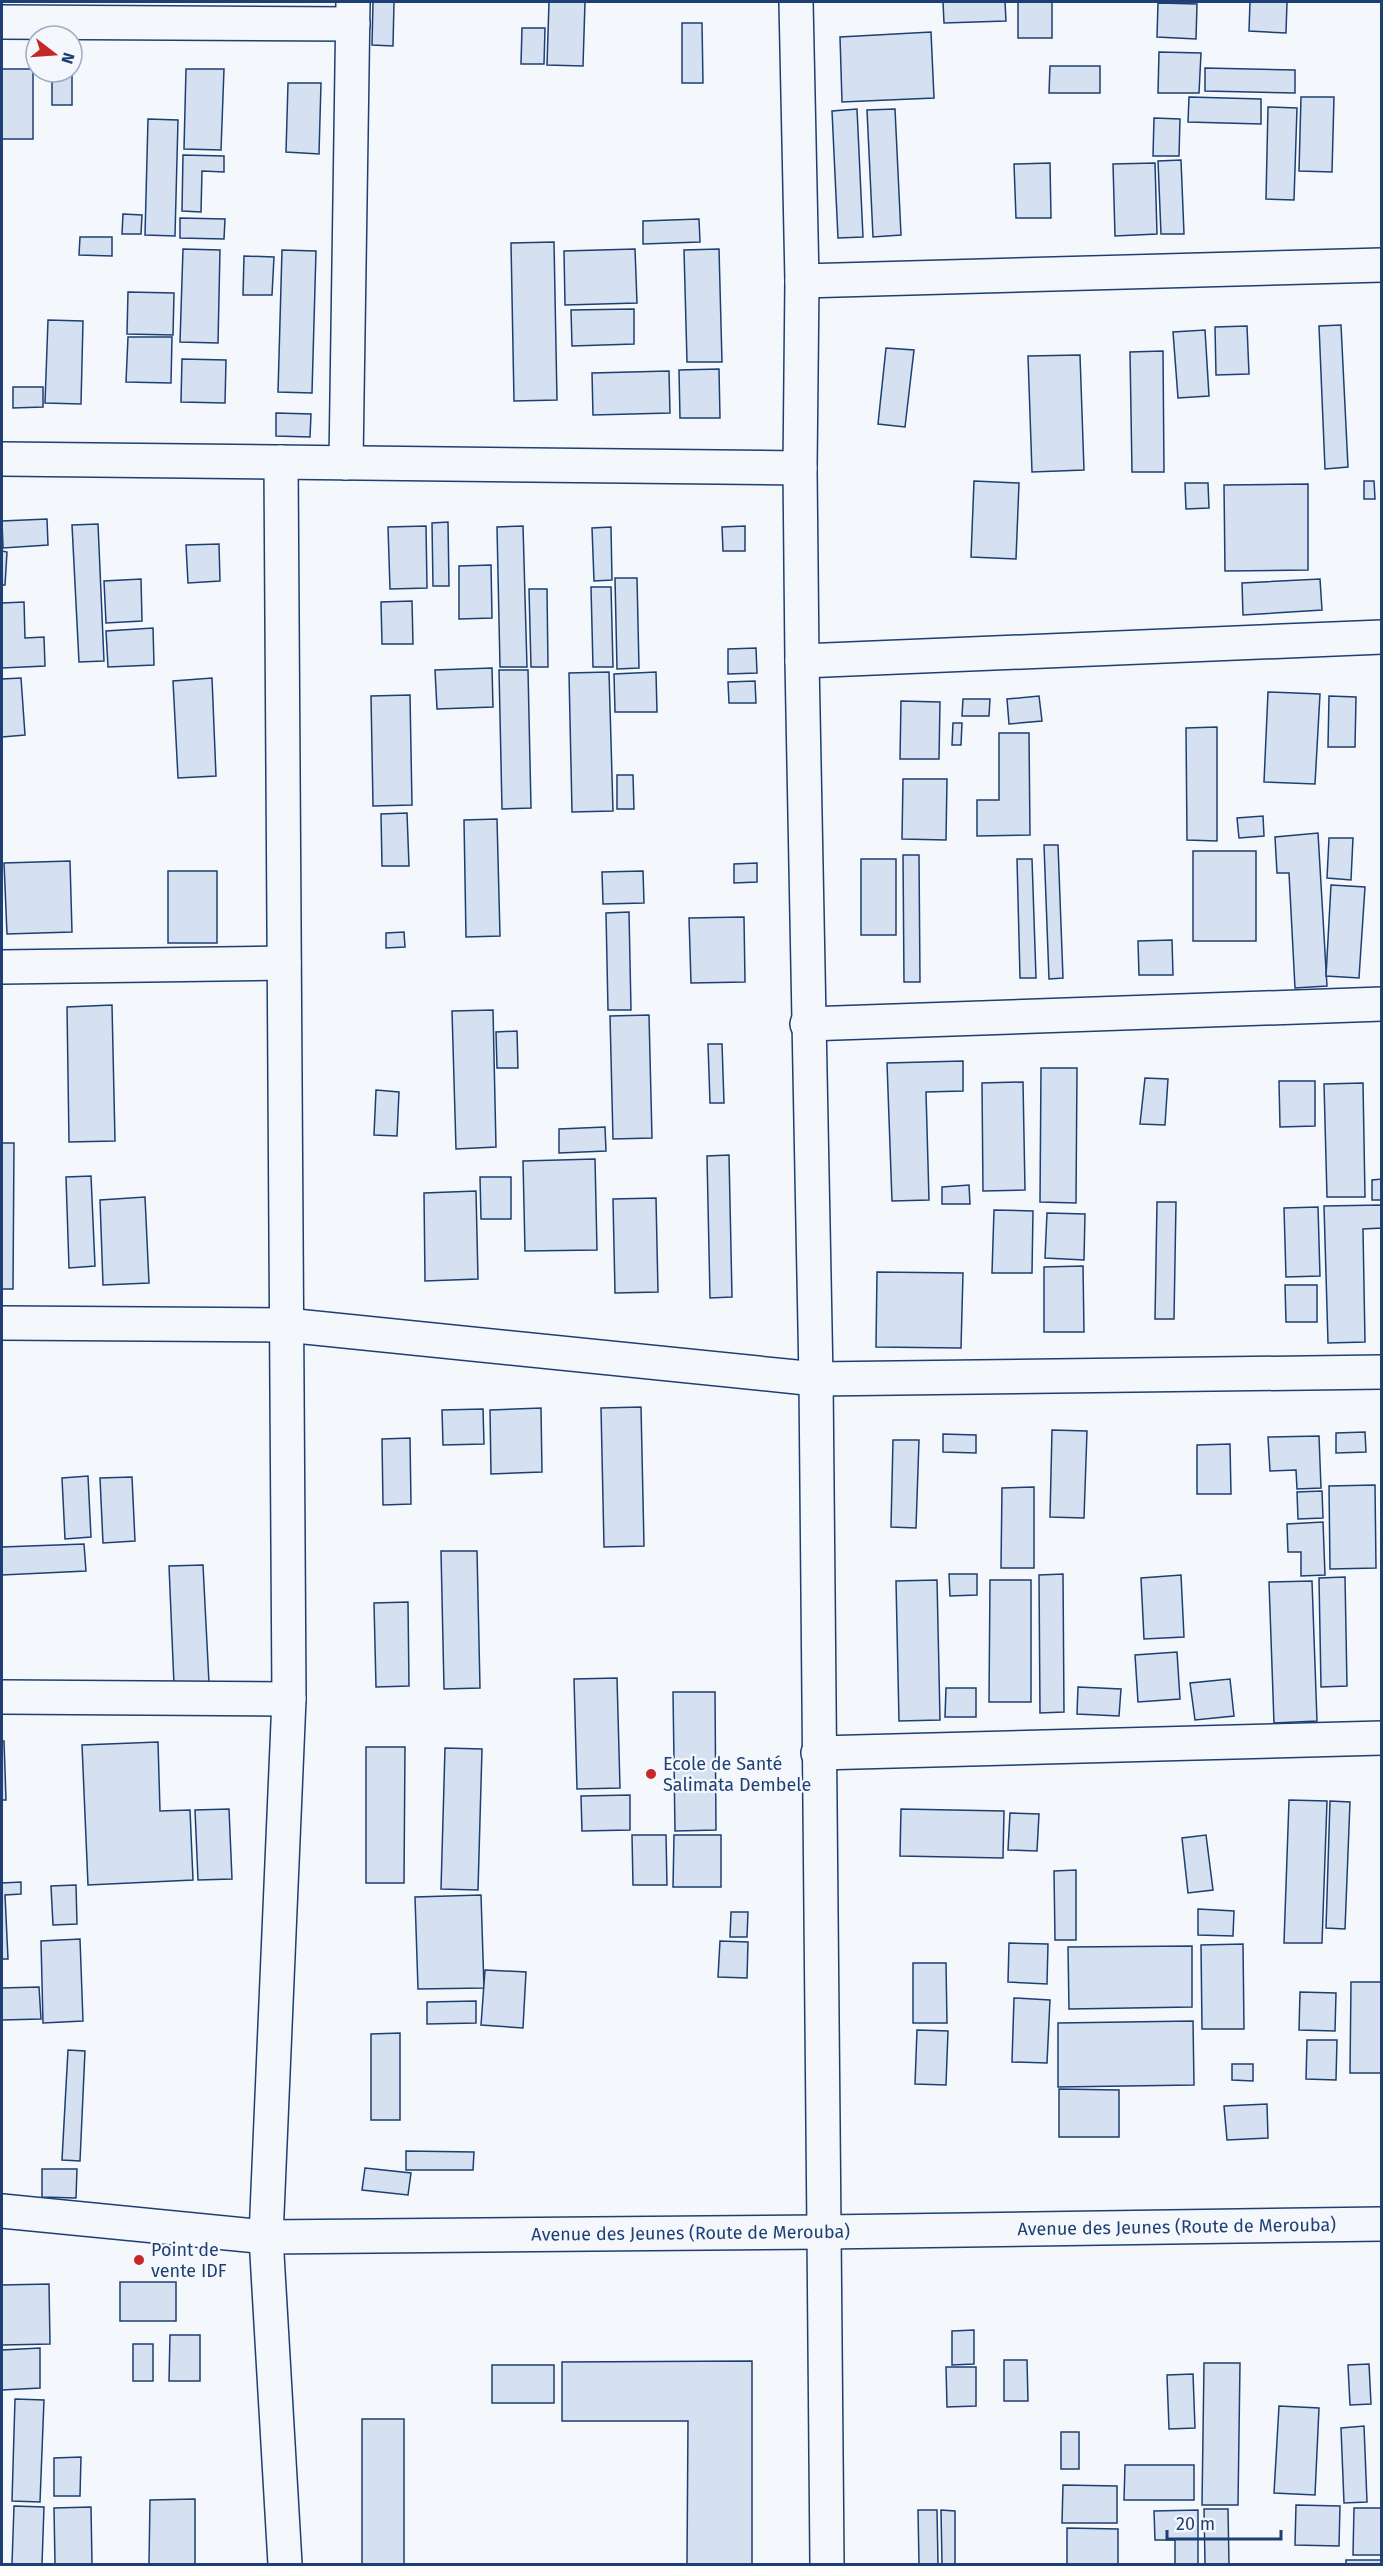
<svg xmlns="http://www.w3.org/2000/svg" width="1383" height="2566" font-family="'Fira Sans',sans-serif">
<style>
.building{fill:#d5e0f0;stroke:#1d3f73;stroke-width:1.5}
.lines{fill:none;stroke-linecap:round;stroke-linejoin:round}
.minor-casing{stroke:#1d3f73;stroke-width:36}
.tertiary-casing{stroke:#1d3f73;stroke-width:36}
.secondary-casing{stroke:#1d3f73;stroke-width:36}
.minor{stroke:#f4f7fb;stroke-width:33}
.tertiary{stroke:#f4f7fb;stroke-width:33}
.secondary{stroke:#f4f7fb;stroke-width:33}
.poi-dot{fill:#c62828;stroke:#f4f7fb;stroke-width:2}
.labels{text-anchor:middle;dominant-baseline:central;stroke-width:4.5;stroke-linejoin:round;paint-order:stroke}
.poi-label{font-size:18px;fill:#1d3f73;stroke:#f4f7fb;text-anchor:start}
.street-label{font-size:18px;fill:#1d3f73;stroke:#f4f7fb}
</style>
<rect width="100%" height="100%" fill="#f4f7fb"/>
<!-- building -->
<g class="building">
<polygon points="373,2 394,2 393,46 372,45"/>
<polygon points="549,2 585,2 583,66 547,65"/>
<polygon points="943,2 1005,2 1006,21 944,23"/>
<rect x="1018" y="2" width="34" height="36"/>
<polygon points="1250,2 1287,2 1286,33 1249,31"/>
<polygon points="1158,3 1197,4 1196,39 1157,37"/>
<polygon points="682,23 702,23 703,83 682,83"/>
<polygon points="522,28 545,28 544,64 521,64"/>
<polygon points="931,32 934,98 842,102 840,37"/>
<polygon points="1159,52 1201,53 1199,93 1158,93"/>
<polygon points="1050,66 1100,66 1100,93 1049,93"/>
<polygon points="1205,68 1295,70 1295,93 1205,91"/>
<rect x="2" y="69" width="31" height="70"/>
<polygon points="186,69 224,69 221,150 184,149"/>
<rect x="52" y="72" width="20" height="33"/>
<polygon points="288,83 321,83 319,154 286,152"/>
<polygon points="1189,97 1261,99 1261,124 1188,122"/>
<polygon points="1301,97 1334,97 1332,172 1299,171"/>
<polygon points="1268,107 1297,108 1294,200 1266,199"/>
<polygon points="857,109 863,237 838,238 832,111"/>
<polygon points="895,109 901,235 873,237 867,110"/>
<polygon points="1154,118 1180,119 1179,156 1153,156"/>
<polygon points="148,119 178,120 175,236 145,235"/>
<polygon points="183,155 224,156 224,172 202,171 201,212 182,211"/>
<polygon points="1181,160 1184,234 1161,234 1158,161"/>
<polygon points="1050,163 1051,218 1016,218 1014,164"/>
<polygon points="1155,163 1157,234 1115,236 1113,164"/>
<polygon points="123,214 142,215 141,234 122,234"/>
<polygon points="180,218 225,219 224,239 180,238"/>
<polygon points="699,219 700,242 643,244 643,221"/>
<polygon points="80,237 112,237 112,256 79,255"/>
<polygon points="554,242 557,400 514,401 511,243"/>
<polygon points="183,249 220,250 218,343 180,342"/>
<polygon points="635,249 637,303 565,305 564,251"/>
<polygon points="719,249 722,362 687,362 684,250"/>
<polygon points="282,250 316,251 312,393 278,392"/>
<polygon points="244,256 274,257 272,295 243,295"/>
<polygon points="128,292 174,293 173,335 127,334"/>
<polygon points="634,309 634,344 572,346 571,310"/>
<polygon points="48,320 83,321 81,404 45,403"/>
<polygon points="1341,325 1348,467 1325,469 1319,326"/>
<polygon points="1247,326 1249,374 1216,375 1215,327"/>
<polygon points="1205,330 1209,396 1178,398 1173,332"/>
<polygon points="128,337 172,337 171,383 126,382"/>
<polygon points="886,348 914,350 905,427 878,424"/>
<polygon points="1163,351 1164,472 1132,472 1130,352"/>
<polygon points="1080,355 1084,470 1032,472 1028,356"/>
<polygon points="182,359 226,360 225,403 181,402"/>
<polygon points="719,369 720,418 680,418 679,370"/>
<polygon points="669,371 670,413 593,415 592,373"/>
<polygon points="13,387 43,387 43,407 13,408"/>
<polygon points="276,413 311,414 310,437 276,436"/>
<polygon points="974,481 1019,483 1016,559 971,557"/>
<polygon points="1364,481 1374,481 1375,499 1364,499"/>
<polygon points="1185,483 1208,483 1209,508 1186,509"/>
<polygon points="1308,484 1308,570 1225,571 1224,485"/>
<polygon points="47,519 48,545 3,548 2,521"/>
<polygon points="448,522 449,586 433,586 432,523"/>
<polygon points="98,524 104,661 79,662 72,525"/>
<polygon points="426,526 427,588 390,589 388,527"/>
<polygon points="523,526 527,667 500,667 497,527"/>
<polygon points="745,526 745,551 723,551 722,527"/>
<polygon points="611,527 612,580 594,581 592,528"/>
<polygon points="219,544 220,581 188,583 186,545"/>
<polygon points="2,551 7,552 5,585 2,585"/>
<polygon points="491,565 492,618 459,619 459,566"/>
<polygon points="615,578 637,578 639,668 617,669"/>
<polygon points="141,579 142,621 106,623 104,581"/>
<polygon points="1320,579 1322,610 1243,615 1242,583"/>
<polygon points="591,587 611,587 613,667 593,667"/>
<polygon points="529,589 547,589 548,667 531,667"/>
<polygon points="412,601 413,644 382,644 381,602"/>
<polygon points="24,602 25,638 44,637 45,666 2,668 2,603"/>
<polygon points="153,628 154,665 108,667 106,631"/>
<polygon points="756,648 757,673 728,674 728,649"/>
<polygon points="492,668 493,707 437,709 435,670"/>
<polygon points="499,670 528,670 531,808 502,809"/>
<polygon points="609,672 613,811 572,812 569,673"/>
<polygon points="656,672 657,712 615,712 614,674"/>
<polygon points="21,678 25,735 2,737 2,679"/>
<polygon points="212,678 216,776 178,778 173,681"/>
<polygon points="755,681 756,703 729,703 728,682"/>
<polygon points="1268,692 1320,694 1315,784 1264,782"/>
<polygon points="410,695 412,805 373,806 371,696"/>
<polygon points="1039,696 1042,721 1009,724 1007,699"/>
<polygon points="1329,696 1356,697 1355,747 1328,747"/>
<polygon points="963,699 990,699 989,716 962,716"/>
<polygon points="901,701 940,702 939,759 900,759"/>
<polygon points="953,723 962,723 961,745 952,745"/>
<polygon points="1217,727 1217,841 1187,840 1186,728"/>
<polygon points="999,733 1029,733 1030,835 977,836 977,800 999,800"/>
<polygon points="617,775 633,775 634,809 617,809"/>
<polygon points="903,779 947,779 946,840 902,839"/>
<polygon points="407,813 409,866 382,866 381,814"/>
<polygon points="1263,816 1264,836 1239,838 1237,818"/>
<polygon points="497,819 500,936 466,937 464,820"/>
<polygon points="1318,833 1327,986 1295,988 1289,873 1277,873 1275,837"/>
<polygon points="1329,838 1353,838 1351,880 1327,878"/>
<polygon points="1044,845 1058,845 1063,978 1049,979"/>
<rect x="1193" y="851" width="63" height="90"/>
<polygon points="903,855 919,855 920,982 904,982"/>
<rect x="861" y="859" width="35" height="76"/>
<polygon points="1017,859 1032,859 1036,978 1020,978"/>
<polygon points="70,861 72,932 7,934 4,863"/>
<polygon points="757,863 757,882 734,883 734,864"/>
<rect x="168" y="871" width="49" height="72"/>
<polygon points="643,871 644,903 603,904 602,872"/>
<polygon points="1331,885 1365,887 1359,978 1326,976"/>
<polygon points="629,912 631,1010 608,1010 606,913"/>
<polygon points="744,917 745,982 691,983 689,918"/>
<polygon points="404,932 405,947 386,948 386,933"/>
<polygon points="1172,940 1173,975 1139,975 1138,941"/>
<polygon points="112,1005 115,1141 69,1142 67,1007"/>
<polygon points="493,1010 496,1147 456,1149 452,1011"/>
<polygon points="649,1015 652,1138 613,1139 610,1016"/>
<polygon points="517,1031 518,1068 497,1068 496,1032"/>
<polygon points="708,1044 722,1044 724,1103 710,1103"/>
<polygon points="963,1061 963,1091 926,1092 929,1200 892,1201 887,1063"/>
<polygon points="1041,1068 1077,1068 1076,1203 1040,1202"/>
<polygon points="1145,1078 1168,1079 1165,1125 1140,1124"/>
<polygon points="1279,1081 1315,1081 1315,1126 1280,1127"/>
<polygon points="1023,1082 1025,1190 983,1191 982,1083"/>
<polygon points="1363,1083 1365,1197 1327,1197 1324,1084"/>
<polygon points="376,1090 399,1092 397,1136 374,1135"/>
<polygon points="605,1127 606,1151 559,1153 559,1129"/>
<polygon points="2,1143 14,1143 13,1289 2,1289"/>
<polygon points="729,1155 732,1297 710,1298 707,1156"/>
<polygon points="595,1159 597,1250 525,1251 523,1161"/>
<polygon points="91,1176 95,1266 69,1268 66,1177"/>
<polygon points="480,1177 511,1177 511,1219 481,1219"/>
<polygon points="1382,1179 1382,1200 1372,1200 1372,1180"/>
<polygon points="969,1185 970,1204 942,1204 942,1187"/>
<polygon points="476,1191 478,1279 425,1281 424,1193"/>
<polygon points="145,1197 149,1283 103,1285 100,1200"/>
<polygon points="656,1198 658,1292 615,1293 613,1199"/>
<polygon points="1157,1202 1176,1202 1174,1319 1155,1319"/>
<polygon points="1382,1205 1382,1228 1363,1229 1365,1342 1328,1343 1324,1206"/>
<polygon points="1318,1207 1320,1276 1286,1277 1284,1208"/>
<polygon points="994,1210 1033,1211 1032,1273 992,1273"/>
<polygon points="1047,1213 1085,1214 1084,1260 1045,1258"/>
<polygon points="1083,1266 1084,1332 1044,1332 1044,1267"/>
<polygon points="877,1272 963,1273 961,1348 876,1347"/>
<polygon points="1285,1285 1317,1285 1317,1322 1286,1322"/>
<polygon points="641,1407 644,1546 604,1547 601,1408"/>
<polygon points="541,1408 542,1472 491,1474 490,1410"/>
<polygon points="483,1409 484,1444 443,1445 442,1410"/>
<polygon points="1052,1430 1087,1431 1084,1518 1050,1517"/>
<polygon points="1365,1432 1366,1452 1336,1453 1336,1433"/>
<polygon points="943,1434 976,1435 976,1453 943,1452"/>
<polygon points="1319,1436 1321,1488 1297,1489 1296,1470 1270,1471 1268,1437"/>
<polygon points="410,1438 411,1504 383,1505 382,1439"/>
<polygon points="893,1440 919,1440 916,1528 891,1527"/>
<polygon points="1230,1444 1231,1494 1197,1494 1197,1445"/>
<polygon points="88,1476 91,1537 65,1539 62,1478"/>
<polygon points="132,1477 135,1541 103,1543 100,1478"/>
<polygon points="1375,1485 1376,1568 1330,1569 1329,1486"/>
<polygon points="1034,1487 1034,1568 1001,1568 1002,1488"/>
<polygon points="1322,1491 1323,1518 1298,1519 1297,1492"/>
<polygon points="1323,1522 1325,1575 1301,1576 1301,1552 1288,1552 1287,1524"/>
<polygon points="84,1544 86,1571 2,1575 2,1547"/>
<polygon points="441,1551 477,1551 480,1688 444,1689"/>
<polygon points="203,1565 209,1683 174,1685 169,1566"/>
<polygon points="949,1574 977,1574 977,1595 950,1596"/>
<polygon points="1063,1574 1064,1712 1040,1713 1039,1575"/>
<polygon points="1181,1575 1184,1637 1144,1639 1141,1578"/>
<polygon points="1345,1577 1347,1686 1321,1687 1319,1578"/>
<polygon points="937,1580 940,1720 899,1721 896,1581"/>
<polygon points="990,1580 1031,1580 1031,1702 989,1702"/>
<polygon points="1312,1581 1317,1721 1274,1723 1269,1582"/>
<polygon points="408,1602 409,1686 376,1687 374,1603"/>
<polygon points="1177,1652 1180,1699 1138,1702 1135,1655"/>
<polygon points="617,1678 620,1788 577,1789 574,1679"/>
<polygon points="1230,1679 1234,1716 1195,1720 1190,1683"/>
<polygon points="1078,1687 1121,1689 1119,1716 1077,1714"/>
<polygon points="946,1688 976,1688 976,1717 945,1717"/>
<polygon points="673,1692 715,1692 716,1830 675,1831"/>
<polygon points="2,1741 4,1741 6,1800 2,1800"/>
<polygon points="158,1742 160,1811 190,1810 193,1880 88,1885 82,1745"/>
<polygon points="366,1747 405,1747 404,1883 366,1883"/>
<polygon points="445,1748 482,1749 478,1890 441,1889"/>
<polygon points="630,1795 630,1830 582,1831 581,1796"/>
<polygon points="1289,1800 1327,1801 1322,1943 1284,1943"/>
<polygon points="1330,1801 1350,1802 1345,1929 1326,1928"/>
<polygon points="229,1809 232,1879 198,1880 195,1810"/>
<polygon points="901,1809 1004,1811 1003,1858 900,1856"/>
<polygon points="1010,1813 1039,1814 1037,1851 1008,1850"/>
<polygon points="632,1835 666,1835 667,1885 633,1885"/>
<polygon points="674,1835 721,1835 721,1887 673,1887"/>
<polygon points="1206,1835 1213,1890 1188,1893 1182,1838"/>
<polygon points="1076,1870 1076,1940 1055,1940 1054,1871"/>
<polygon points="21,1882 21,1894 5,1895 8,1959 2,1959 2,1883"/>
<polygon points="76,1885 77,1924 53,1925 51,1886"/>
<polygon points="481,1895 484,1988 418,1989 415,1897"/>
<polygon points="1198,1909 1234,1911 1233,1936 1198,1935"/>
<polygon points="731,1912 748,1912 747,1937 730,1937"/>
<polygon points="80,1939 83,2021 43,2023 41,1941"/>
<polygon points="720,1941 748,1942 747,1978 718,1977"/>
<polygon points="1009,1943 1048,1944 1047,1984 1008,1982"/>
<polygon points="1243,1944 1244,2029 1202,2029 1201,1945"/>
<polygon points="1192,1946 1192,2007 1069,2009 1068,1947"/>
<polygon points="913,1963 946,1963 947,2023 913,2023"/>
<polygon points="485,1970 526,1972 523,2028 481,2025"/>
<polygon points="1351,1982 1382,1982 1382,2073 1350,2073"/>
<polygon points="39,1987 41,2019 2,2020 2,1988"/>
<polygon points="1300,1992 1336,1993 1335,2031 1299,2030"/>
<polygon points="1014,1998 1050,2000 1047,2063 1012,2062"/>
<polygon points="476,2001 476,2023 427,2024 427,2002"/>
<polygon points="1193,2021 1194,2085 1058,2087 1058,2023"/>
<polygon points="917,2030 948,2031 946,2085 915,2084"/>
<polygon points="400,2033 400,2120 371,2120 371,2034"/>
<polygon points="1307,2040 1337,2040 1336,2080 1306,2079"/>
<polygon points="68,2050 85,2051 80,2161 62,2160"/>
<polygon points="1232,2064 1253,2064 1253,2081 1232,2080"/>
<polygon points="1059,2089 1119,2090 1119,2137 1059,2137"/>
<polygon points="1267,2104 1268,2138 1227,2140 1224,2106"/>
<polygon points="406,2151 474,2152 473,2170 406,2170"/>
<polygon points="365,2168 411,2173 408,2195 362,2190"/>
<polygon points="42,2169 77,2169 76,2198 42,2197"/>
<rect x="120" y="2282" width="56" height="39"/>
<polygon points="49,2284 50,2344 2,2345 2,2285"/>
<polygon points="974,2330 974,2364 952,2365 952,2331"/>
<polygon points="170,2335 200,2335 200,2381 169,2381"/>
<rect x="133" y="2344" width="20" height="37"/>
<polygon points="40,2348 40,2388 2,2390 2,2350"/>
<polygon points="1004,2360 1027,2360 1028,2401 1004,2401"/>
<polygon points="752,2361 752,2564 687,2564 688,2421 562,2421 562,2362"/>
<polygon points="1204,2363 1240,2363 1238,2505 1202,2505"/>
<polygon points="1369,2364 1371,2404 1350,2405 1348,2365"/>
<rect x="492" y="2365" width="62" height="38"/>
<polygon points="946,2367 976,2367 976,2406 947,2407"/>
<polygon points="1193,2374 1195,2428 1169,2429 1167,2375"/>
<polygon points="15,2399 44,2400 40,2502 12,2501"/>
<polygon points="1279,2406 1319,2408 1315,2495 1274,2493"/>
<rect x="362" y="2419" width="42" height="145"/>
<polygon points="1364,2426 1367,2502 1344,2503 1341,2428"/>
<rect x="1061" y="2432" width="18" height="37"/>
<polygon points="81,2457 80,2496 54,2496 54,2458"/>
<polygon points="1125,2465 1194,2465 1194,2500 1124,2500"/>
<polygon points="1063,2485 1117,2486 1117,2523 1062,2523"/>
<polygon points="195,2499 195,2564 149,2564 150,2500"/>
<polygon points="1296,2505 1340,2506 1339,2546 1295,2545"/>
<polygon points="14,2506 44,2507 42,2564 12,2564"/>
<polygon points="91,2507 92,2564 55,2564 54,2508"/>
<polygon points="1354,2508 1382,2508 1382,2555 1353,2555"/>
<polygon points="1204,2509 1228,2509 1229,2564 1205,2564"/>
<polygon points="918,2510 937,2510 938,2564 919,2564"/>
<polygon points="941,2510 955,2511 955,2564 942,2564"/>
<polygon points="1198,2510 1198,2564 1175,2564 1175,2540 1155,2540 1154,2511"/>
<polygon points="1067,2528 1118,2529 1118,2564 1067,2564"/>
<rect x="1346" y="2560" width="36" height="4"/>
</g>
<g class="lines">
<defs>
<g id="minor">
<polyline points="2,22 353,24"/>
<polyline points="802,281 1382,265"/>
<polyline points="2,459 800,468"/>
<polyline points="346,463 353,2"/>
<polyline points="802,661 1382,637"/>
<polyline points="2,967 284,963"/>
<polyline points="807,1024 1382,1004"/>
<polyline points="2,1323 286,1325 816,1379 1382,1372"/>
<polyline points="2,1697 289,1699"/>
<polyline points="818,1753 1382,1738"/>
<polyline points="824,2232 827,2564"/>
<polyline points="266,2237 289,1699 281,462"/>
</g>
<g id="tertiary">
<polyline points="796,2 802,281 800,468 802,661 816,1379 824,2232"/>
<polyline points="266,2237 285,2564"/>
</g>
<g id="secondary">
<path id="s1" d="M2,2211L266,2237L824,2232L1382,2224"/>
</g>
</defs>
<!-- minor casing -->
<use href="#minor" class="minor-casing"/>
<!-- tertiary casing -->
<use href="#tertiary" class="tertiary-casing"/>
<!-- secondary casing -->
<use href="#secondary" class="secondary-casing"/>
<!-- minor -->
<use href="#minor" class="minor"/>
<!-- tertiary -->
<use href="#tertiary" class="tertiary"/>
<!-- secondary -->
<use href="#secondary" class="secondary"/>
</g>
<!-- markers -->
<g class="poi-dot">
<circle cx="651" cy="1774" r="6"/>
<circle cx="139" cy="2260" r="6"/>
</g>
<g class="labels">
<!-- poi labels -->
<g class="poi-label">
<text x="663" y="1764">Ecole de Santé<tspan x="663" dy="21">Salimata Dembele</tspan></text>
<text x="151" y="2250">Point de<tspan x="151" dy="21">vente IDF</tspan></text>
</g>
<!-- street labels -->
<g class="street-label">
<text stroke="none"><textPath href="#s1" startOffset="1176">Avenue des Jeunes (Route de Merouba)</textPath></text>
<text stroke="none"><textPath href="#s1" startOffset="690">Avenue des Jeunes (Route de Merouba)</textPath></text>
</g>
</g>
<!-- border -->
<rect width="1383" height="2566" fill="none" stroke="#1d3f73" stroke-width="6"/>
<!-- north arrow -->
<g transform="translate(54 54) rotate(107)"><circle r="28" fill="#f4f7fb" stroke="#9eadc5" stroke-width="1.5"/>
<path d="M0-4.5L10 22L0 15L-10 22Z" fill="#c62828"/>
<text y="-9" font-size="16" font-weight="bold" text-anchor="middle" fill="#1d3f73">N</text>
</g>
<!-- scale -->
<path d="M1167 2530v9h114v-9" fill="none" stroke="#1d3f73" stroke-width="3"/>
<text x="1176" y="2530" font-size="18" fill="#1d3f73" stroke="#f4f7fb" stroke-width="4.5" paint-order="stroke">20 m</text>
</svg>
